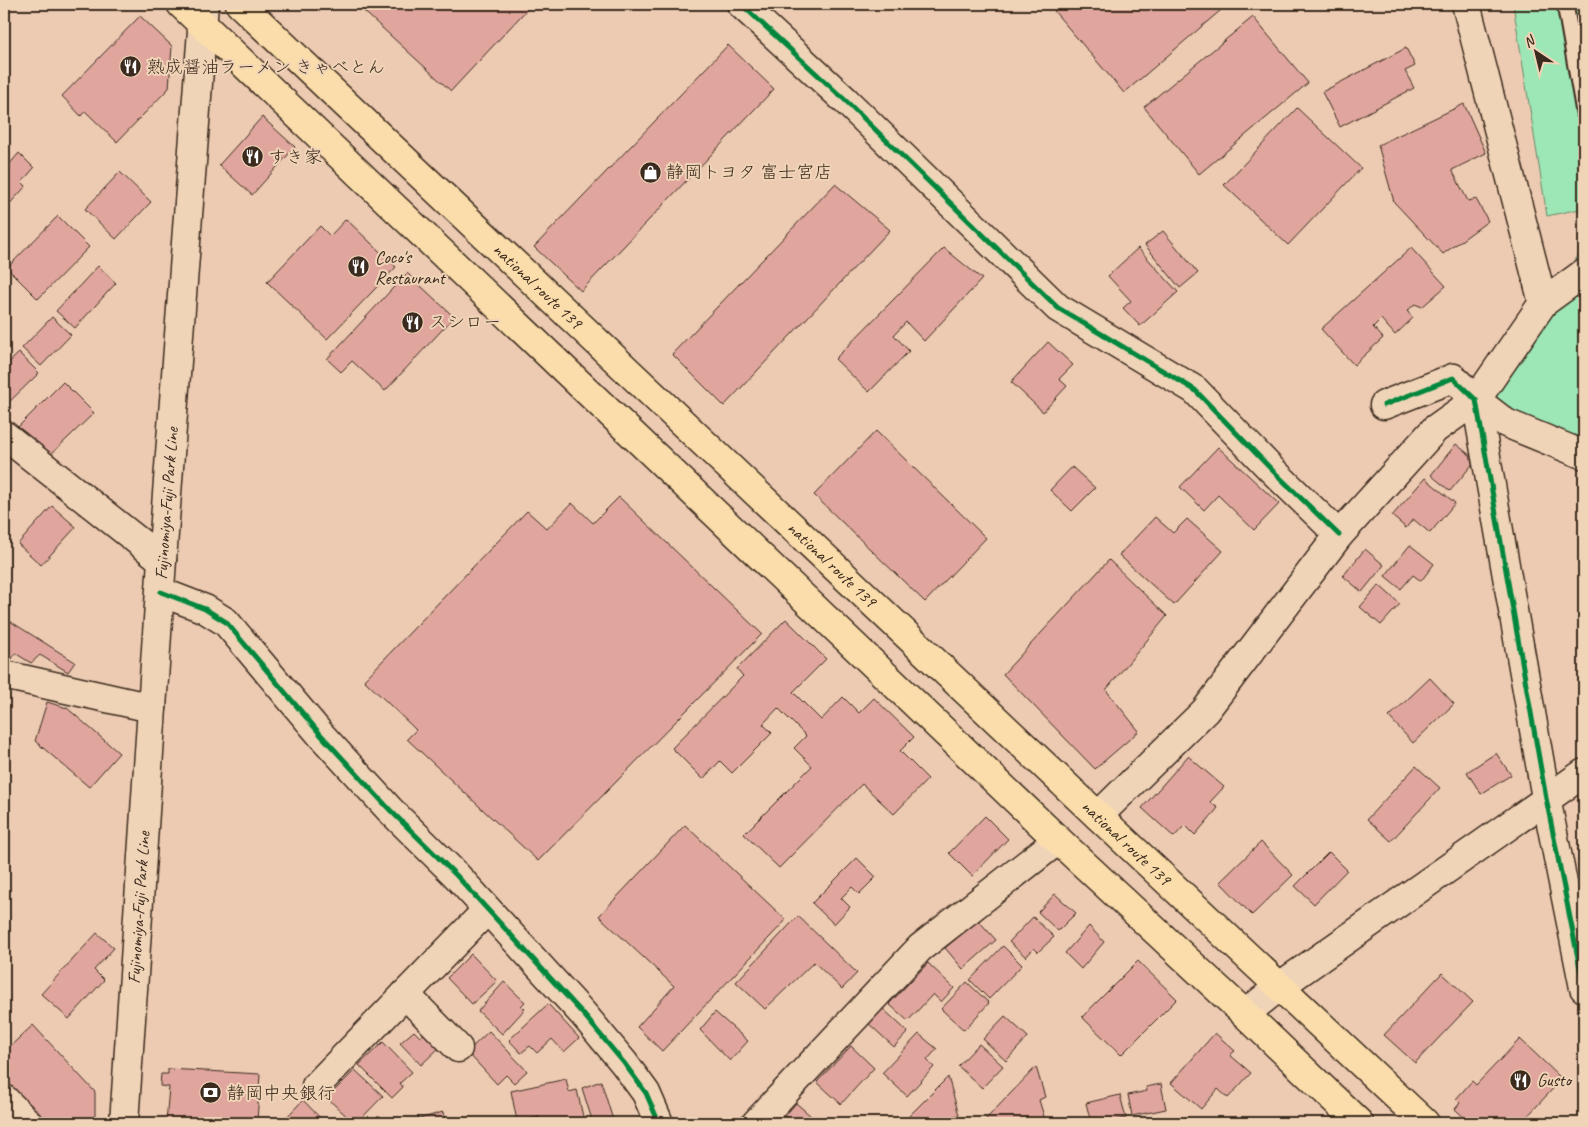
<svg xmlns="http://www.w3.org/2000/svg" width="1588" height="1127" font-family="Caveat,'Klee One',sans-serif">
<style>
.green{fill:#9de6b5;stroke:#6c886a}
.building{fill:#e0a69e;stroke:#3b2a1e}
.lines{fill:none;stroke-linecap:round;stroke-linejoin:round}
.service-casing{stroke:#3b2a1e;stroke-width:19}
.minor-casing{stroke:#3b2a1e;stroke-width:31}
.tertiary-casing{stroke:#3b2a1e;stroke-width:31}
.secondary-casing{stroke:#3b2a1e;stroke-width:31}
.trunk-casing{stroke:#3b2a1e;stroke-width:31}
.service{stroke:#f0d4b7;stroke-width:15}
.minor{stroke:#f0d4b7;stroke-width:28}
.tertiary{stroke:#f0d4b7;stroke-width:28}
.secondary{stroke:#f0d4b7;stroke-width:28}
.trunk{stroke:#fbddab;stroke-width:28}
.cycleway-casing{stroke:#f0d4b7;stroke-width:8}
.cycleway{stroke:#00873e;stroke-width:5}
.labels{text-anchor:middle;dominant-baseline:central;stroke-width:4;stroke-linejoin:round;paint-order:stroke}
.poi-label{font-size:18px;fill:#3b2a1e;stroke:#f0d4b7;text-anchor:start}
.street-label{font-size:18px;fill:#3b2a1e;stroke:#f0d4b7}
</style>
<rect width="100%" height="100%" fill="#edcbb2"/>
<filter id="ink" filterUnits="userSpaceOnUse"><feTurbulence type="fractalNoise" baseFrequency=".02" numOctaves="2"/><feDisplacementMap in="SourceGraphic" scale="10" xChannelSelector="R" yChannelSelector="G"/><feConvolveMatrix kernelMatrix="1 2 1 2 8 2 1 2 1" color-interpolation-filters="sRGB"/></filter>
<g filter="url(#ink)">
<!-- green -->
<g class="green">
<polygon points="1513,4 1584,4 1584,208 1547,216"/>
<polygon points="1584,246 1584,439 1487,403"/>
</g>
<!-- building -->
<g class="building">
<polygon points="356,4 532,4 451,91"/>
<polygon points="1062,4 1228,4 1124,93 1054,11"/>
<polygon points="140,16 172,46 169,88 117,142 85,111 81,116 62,96"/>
<polygon points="1253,17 1308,83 1199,174 1144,107"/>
<polygon points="728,45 774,89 581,291 534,247"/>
<polygon points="1406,48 1415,66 1405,71 1414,88 1340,127 1322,92"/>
<polygon points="1464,104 1486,153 1452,170 1468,201 1476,199 1488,221 1443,254 1394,202 1378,145"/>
<polygon points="1297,108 1361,168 1288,245 1224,185"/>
<polygon points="262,117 295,147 252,195 219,165"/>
<polygon points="19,153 34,168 22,182 26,186 4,210 4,162 8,166"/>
<polygon points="120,172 151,202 116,239 85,209"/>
<polygon points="835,184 890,230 724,406 672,354"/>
<polygon points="58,216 89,247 38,299 7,268"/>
<polygon points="346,219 396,267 327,339 267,282 320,226 330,236"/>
<polygon points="1163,231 1198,273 1180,288 1145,245"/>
<polygon points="944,248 982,279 924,341 906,322 894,335 909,351 869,392 835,359"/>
<polygon points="1138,248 1178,292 1140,326 1123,308 1131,301 1108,276"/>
<polygon points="1411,248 1446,286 1422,307 1415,304 1407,311 1413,318 1395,335 1381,319 1373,327 1383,338 1354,365 1321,329"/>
<polygon points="98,266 116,283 75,328 56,311"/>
<polygon points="407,273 454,317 385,391 352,361 341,372 327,359"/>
<polygon points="52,317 71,335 41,366 22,348"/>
<polygon points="1048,342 1073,365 1059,379 1067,386 1043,412 1011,382"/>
<polygon points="19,353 39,373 4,407 4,367"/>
<polygon points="63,382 94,413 48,457 18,427"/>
<polygon points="876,431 986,538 925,602 814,495"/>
<polygon points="1456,444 1476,460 1450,491 1431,475"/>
<polygon points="1218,447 1279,504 1254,530 1218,495 1204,510 1180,487"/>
<polygon points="1072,467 1095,488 1072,511 1050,490"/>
<polygon points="1425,478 1455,503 1430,533 1413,519 1406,528 1392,516"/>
<polygon points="619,497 762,634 538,861 407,739 416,730 364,680 527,511 547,529 572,503 593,523"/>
<polygon points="52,506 76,527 41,565 18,544"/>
<polygon points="1155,517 1173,533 1187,519 1223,551 1174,605 1119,555"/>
<polygon points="1410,545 1434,564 1421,581 1413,575 1401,589 1385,576"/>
<polygon points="1365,549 1384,565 1362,592 1343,576"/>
<polygon points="1109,560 1167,616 1106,690 1139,731 1095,769 1003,674"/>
<polygon points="1379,585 1400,604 1381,625 1360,607"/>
<polygon points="5,618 75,662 68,672 40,655 31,663 15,653 12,659 4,654 4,620"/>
<polygon points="786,619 826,659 793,692 821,720 843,697 859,713 874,698 914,737 900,751 928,779 894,814 862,784 779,868 744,834 812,766 794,748 806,736 778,708 763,724 772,733 732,773 720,761 703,779 672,748 743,676 737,669"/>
<polygon points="1430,678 1454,704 1413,743 1389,717"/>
<polygon points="47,702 67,708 119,753 89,787 35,741"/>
<polygon points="1496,753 1511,775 1481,794 1467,772"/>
<polygon points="1188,756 1224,787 1210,802 1218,808 1195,835 1185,825 1174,837 1142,808"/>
<polygon points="1416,766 1440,788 1391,841 1367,819"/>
<polygon points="985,816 1008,839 972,876 949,853"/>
<polygon points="685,825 786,920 662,1051 637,1027 674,986 599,916"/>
<polygon points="1261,842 1293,875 1252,915 1220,882"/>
<polygon points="1329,852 1347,870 1314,904 1295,886"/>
<polygon points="857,858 876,877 859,894 852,887 841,898 850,907 834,924 812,903"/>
<polygon points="1055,894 1076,913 1058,931 1038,912"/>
<polygon points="798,916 857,973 842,989 814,962 765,1009 736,982"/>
<polygon points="1033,917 1054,937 1038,952 1034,948 1026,957 1009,942"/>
<polygon points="978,920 996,940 963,969 945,948"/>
<polygon points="1089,926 1104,942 1081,969 1065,953"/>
<polygon points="97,933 114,948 94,970 104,980 69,1019 41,994"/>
<polygon points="1003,946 1022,965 989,999 970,980"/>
<polygon points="471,954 497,981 472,1004 447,978"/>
<polygon points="1138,961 1177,999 1121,1055 1082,1017"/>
<polygon points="928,963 954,988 941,1002 933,994 908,1021 889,1004"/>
<polygon points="1442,973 1473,1002 1415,1063 1384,1035"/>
<polygon points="504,982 525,1002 521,1006 525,1009 502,1034 478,1011"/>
<polygon points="967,982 989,1003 964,1030 941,1009"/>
<polygon points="548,1004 579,1038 564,1052 552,1039 537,1053 530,1046 521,1053 509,1040"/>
<polygon points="881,1007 908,1032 894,1047 867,1022"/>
<polygon points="715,1012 748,1041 730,1061 700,1030"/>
<polygon points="1005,1016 1028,1037 1006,1061 983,1039"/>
<polygon points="33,1025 95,1092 95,1123 46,1123 4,1078 4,1052"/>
<polygon points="414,1031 420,1037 426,1032 440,1047 421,1065 400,1043"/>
<polygon points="489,1031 527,1071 514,1083 506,1075 497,1084 467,1052"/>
<polygon points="1215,1033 1235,1051 1230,1055 1251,1073 1228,1098 1218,1089 1201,1109 1171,1083"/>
<polygon points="919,1034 937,1049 927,1060 934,1067 907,1096 882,1073"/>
<polygon points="1520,1039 1562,1079 1521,1123 1470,1123 1455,1109 1460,1103 1456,1099 1472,1081 1476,1085"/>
<polygon points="383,1042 412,1072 400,1083 403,1087 392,1098 359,1065"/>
<polygon points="979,1044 1003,1066 982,1088 958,1066"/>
<polygon points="851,1046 874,1068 841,1104 817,1082"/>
<polygon points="1036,1067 1045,1097 1039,1100 1046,1123 985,1123 985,1120"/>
<polygon points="168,1069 260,1074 257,1122 191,1118 190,1123 166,1123 169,1087 160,1086 161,1074 168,1074"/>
<polygon points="355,1070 383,1096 357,1123 354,1123 327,1098"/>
<polygon points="948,1077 959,1115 924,1123 911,1123 905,1120"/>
<polygon points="566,1079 569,1092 577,1090 584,1121 575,1123 540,1123 539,1117 517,1121 511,1091"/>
<polygon points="601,1081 613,1120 604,1123 593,1123 582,1088"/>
<polygon points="1161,1084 1166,1109 1132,1116 1128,1095 1147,1091 1146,1087"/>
<polygon points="1120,1095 1126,1118 1104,1123 1091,1123 1086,1103"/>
<polygon points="303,1100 325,1123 281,1123"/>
<polygon points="796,1103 819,1123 779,1123"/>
<polygon points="443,1112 446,1123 406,1123"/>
</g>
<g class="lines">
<defs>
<polyline id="service" points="1565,4 1584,112"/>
<g id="minor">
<polyline points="741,4 846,101 1058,308 1195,390 1271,469 1339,535"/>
<polyline points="1466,4 1543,303"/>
<polyline points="1476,400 1543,303 1584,273"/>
<polyline points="1384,405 1453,378 1476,400 1546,798 1584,988"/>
<polyline points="4,435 162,560"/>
<polyline points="4,675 152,708"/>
<polyline points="1098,816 1205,711 1339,535 1435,429 1476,400 1506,423 1584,455"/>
<polyline points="405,994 458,1048"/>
<polyline points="316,1086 487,910"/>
<polyline points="4,1099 28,1123"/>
<polyline points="756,1123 920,948 1058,840"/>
</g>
<g id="tertiary">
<polyline points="161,592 205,609 226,622 321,735 390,810 456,875 584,1015 624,1063 646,1093 659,1123"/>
<polyline points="1245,1014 1280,986 1584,773"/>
</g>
<g id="secondary">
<path id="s1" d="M124,1123L162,560L204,4"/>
</g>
<g id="trunk">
<polyline points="181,4 1058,840 1245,1014 1359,1123"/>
<path id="s2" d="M240,4L1098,816L1425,1123"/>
</g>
</defs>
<!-- service casing -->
<use href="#service" class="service-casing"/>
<!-- minor casing -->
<use href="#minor" class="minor-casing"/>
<!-- tertiary casing -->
<use href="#tertiary" class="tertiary-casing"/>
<!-- secondary casing -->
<use href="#secondary" class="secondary-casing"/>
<!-- trunk casing -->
<use href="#trunk" class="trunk-casing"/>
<!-- service -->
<use href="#service" class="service"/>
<!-- minor -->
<use href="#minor" class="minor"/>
<!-- tertiary -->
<use href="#tertiary" class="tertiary"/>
<!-- secondary -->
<use href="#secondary" class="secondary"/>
<!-- trunk -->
<use href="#trunk" class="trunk"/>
<defs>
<g id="cycleway">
<polyline points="741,4 846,101 1058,308 1195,390 1271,469 1339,535"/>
<polyline points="1384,405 1453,378 1476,400 1546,798 1584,988"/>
<polyline points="161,592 205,609 226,622 321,735 390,810 456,875 584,1015 624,1063 646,1093 659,1123"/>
</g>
</defs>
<!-- cycleway casing -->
<use href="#cycleway" class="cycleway-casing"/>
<!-- cycleway -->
<use href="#cycleway" class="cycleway"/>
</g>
</g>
<!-- icons -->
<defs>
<symbol id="restaurant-disc" viewBox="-11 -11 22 22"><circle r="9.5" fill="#3b2a1e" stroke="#f0d4b7"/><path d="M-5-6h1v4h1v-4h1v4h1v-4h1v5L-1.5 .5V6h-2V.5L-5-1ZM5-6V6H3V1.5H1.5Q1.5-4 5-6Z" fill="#fff"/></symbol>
<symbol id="shop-disc" viewBox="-11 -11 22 22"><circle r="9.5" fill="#3b2a1e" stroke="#f0d4b7"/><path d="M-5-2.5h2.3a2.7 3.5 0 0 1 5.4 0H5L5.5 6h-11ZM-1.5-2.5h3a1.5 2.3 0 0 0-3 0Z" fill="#fff"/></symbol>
<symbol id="bank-disc" viewBox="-11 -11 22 22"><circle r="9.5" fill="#3b2a1e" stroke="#f0d4b7"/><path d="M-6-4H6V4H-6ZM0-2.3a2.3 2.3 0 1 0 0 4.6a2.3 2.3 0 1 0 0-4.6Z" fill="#fff"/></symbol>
</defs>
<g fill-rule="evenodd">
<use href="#restaurant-disc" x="118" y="54" width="25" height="25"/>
<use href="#restaurant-disc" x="240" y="144" width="25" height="25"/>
<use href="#shop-disc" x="638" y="160" width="25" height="25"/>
<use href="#restaurant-disc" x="346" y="254" width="25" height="25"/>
<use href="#restaurant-disc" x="400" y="310" width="25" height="25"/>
<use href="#restaurant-disc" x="1508" y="1068" width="25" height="25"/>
<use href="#bank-disc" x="198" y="1080" width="25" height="25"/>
</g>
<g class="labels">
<!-- poi labels -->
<g class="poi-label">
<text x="147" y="67">熟成醤油ラーメン きゃべとん</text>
<text x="268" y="157">すき家</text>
<text x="666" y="172">静岡トヨタ 富士宮店</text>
<text x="375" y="257">Coco's<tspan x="375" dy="21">Restaurant</tspan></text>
<text x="429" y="322">スシロー</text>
<text x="1537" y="1080">Gusto</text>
<text x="227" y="1093">静岡中央銀行</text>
</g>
<!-- street labels -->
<g class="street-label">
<text stroke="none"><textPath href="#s2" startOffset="410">national route 139</textPath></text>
<text stroke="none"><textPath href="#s1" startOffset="621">Fujinomiya-Fuji Park Line</textPath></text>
<text stroke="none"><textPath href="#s2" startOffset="815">national route 139</textPath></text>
<text stroke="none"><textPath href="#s2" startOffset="1220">national route 139</textPath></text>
<text stroke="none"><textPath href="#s1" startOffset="216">Fujinomiya-Fuji Park Line</textPath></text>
</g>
</g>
<!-- margin -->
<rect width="1588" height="1127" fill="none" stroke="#f0d4b7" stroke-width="20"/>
<rect x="10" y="10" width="1568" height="1107" fill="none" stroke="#3b2a1e" stroke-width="2" filter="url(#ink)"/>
<!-- north arrow -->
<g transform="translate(1536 52) rotate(325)" stroke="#f0d4b7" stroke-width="4" paint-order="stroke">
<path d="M0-4L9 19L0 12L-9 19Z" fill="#3b2a1e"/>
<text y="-8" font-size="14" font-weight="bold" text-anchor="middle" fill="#3b2a1e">N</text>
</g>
</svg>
